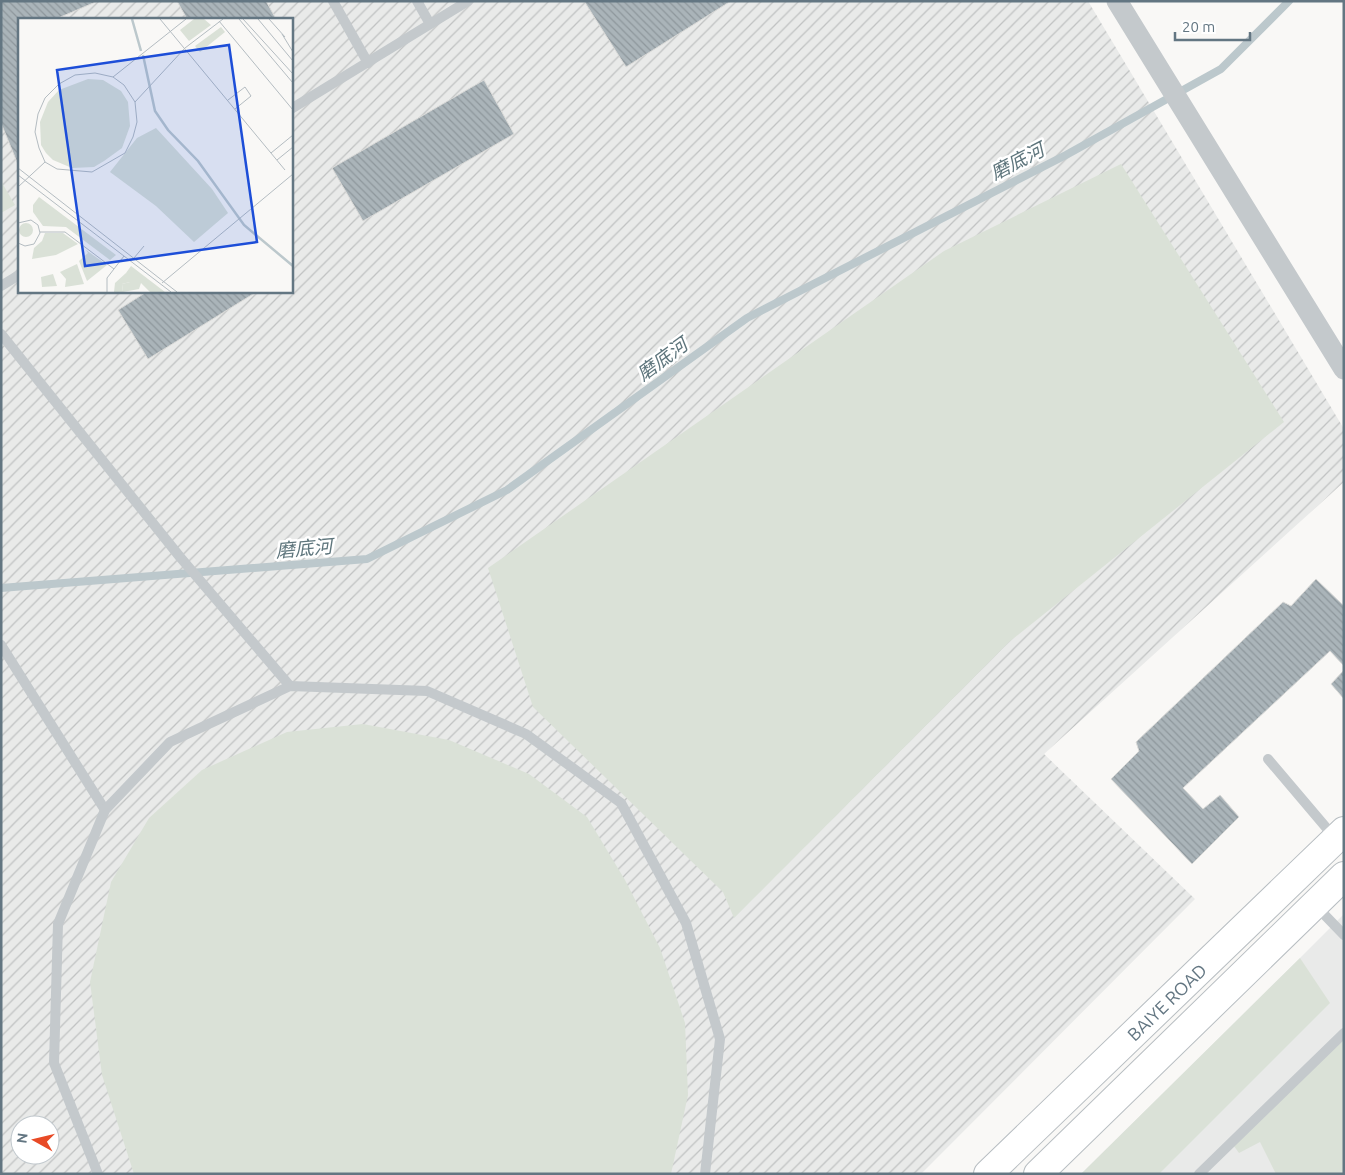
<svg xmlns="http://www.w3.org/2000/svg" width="1345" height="1175" font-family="Ubuntu,'Noto Sans SC',sans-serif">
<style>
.built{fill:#e9eae9}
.industrial{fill:url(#industrial-furrows);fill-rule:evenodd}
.green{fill:#dae1d7}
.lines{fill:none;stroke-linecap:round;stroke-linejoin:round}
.stream{stroke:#bcc8cc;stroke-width:8}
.building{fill:url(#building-back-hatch);stroke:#dadad8}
.secondary-casing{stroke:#b8bec2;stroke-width:30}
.lane{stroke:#c4c9cc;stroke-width:10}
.street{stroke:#c4c9cc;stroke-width:21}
.secondary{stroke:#fff;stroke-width:28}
.labels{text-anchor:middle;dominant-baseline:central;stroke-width:5;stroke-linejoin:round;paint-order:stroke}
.street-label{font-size:18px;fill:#637682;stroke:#fff}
.water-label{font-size:19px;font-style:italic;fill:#5e757c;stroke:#fff}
.inset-river{fill:none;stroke:#bcc8cc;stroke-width:2.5}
.inset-road{fill:none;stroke:#b4bcc1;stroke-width:1}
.view{fill:#1d4ed8;fill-opacity:0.15;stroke:#1d4ed8;stroke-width:2.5}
.inset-edge{fill:none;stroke:#637682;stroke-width:2.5}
</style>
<defs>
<pattern id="industrial-furrows" width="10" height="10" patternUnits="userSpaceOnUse" patternTransform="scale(1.25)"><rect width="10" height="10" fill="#e9eae9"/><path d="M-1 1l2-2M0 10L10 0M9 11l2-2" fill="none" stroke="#c0c2c2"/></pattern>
<pattern id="building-back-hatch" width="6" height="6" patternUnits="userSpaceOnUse" patternTransform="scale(1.25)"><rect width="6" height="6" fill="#aab4b9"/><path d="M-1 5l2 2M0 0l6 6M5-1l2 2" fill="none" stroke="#8e979c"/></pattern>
</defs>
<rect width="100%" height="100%" fill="#f9f8f6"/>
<!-- built -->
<polygon class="built" points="1344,914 1344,1174 1081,1174 1300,958"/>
<!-- industrial -->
<path class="industrial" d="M1,1H1088L1344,429V482L1044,754L1195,899L921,1174H1ZM19,19H291V291H19ZM20,1125H50V1155H20Z"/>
<!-- green -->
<g class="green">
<polygon points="1121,164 1284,422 1009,642 734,918 723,892 533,707 488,568 944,251"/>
<polygon points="1,181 15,205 1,213"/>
<polygon points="363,724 449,740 529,774 587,817 625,880 660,948 685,1023 688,1095 671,1174 134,1174 102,1075 90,982 111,882 149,818 202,770 287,732"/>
<polygon points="1300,958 1330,1003 1159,1174 1081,1174"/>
<polygon points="1344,1037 1344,1174 1276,1174 1260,1142 1239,1153 1231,1142"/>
</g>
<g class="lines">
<!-- stream -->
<polyline class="stream" points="1,588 367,559 507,490 747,318 1066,155 1221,69 1289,1"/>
</g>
<!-- building -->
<g class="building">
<polygon points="1,1 98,1 56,19 19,19 19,167 1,123"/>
<polygon points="177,1 266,1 276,19 187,19"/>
<polygon points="584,1 731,1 626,67"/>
<polygon points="484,80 514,134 363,221 332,168"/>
<polygon points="148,291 258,291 148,359 118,310"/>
<polygon points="1316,579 1344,606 1344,666 1330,651 1183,788 1203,809 1220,795 1239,817 1192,864 1111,779 1139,751 1136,742 1283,602 1291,606"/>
<polygon points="1344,670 1344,699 1331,684"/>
</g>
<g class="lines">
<defs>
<g id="secondary">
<path id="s1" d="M988,1174L1344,831"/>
<polyline points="1038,1174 1344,876"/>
</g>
</defs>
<!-- secondary casing -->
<use href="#secondary" class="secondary-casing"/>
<!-- lane -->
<g class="lane">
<polyline points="333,1 368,63"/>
<polyline points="417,1 430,24"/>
<polyline points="291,109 468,1"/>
<polyline points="1,286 19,275"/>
<polyline points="1,334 180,557 290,686"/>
<polyline points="1,645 105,810"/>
<polyline points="1268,759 1335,838"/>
<polyline points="1315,905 1344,935"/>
<polyline points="98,1174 54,1063 58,924 105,810 170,742 290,686 427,691 526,734 621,803 686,923 720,1039 705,1174"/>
<polyline points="1199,1174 1344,1033"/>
</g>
<!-- street -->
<polyline class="street" points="1117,1 1344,369"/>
<!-- secondary -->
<use href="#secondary" class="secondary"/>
</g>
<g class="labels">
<!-- street labels -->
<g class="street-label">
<text stroke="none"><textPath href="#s1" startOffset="248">BAIYE ROAD</textPath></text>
</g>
<!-- water labels -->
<g class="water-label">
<text transform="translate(1017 161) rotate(-27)">磨底河</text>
<text transform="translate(662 359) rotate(-36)">磨底河</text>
<text transform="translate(304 548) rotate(-5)">磨底河</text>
</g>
</g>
<!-- overview -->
<g transform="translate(18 18)">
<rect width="275" height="275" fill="#f9f8f6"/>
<path d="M176,1H186L193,7L171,23L162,12ZM203,9L207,14L182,34L177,28ZM70,61L85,62L103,73L110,84L112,108L104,130L86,143L76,149L54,150L35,142L28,135L23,127L22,104L30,84L41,72ZM138,110L194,171L210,195L176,224L138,188L92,154L119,120ZM21,179L98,237L92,242L48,209L25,208L15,194V187ZM1 212a7 7 0 1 1 14 0a7 7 0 1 1-14 0ZM27,215H45L60,226L38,237L14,241L16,230L24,223ZM68,232L89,247L69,263L61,243L70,235ZM59,246L66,266L47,269L48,261L42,254ZM108,255L112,257V264L104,266L105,274H96L97,265ZM35,256L39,268L24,269L23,259Z" fill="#dae1d7"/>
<path d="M113,248L147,274H132L123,265L121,271L105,274L104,266L112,264L108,255Z" fill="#dae1d7"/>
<path class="inset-river" d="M114,1L123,33M125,37L137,93L150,112L180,143L226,207L275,248"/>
<path class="inset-road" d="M142,1L267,152M221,1L275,65M225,1L275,56M240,1L275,43M251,1L267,19M201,3L275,92M264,16L275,34M77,55L95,59L106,67L117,84L119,104L115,119L107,135L74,154L39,151L27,144L21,130L17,114L20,96L27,80L41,66L57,57ZM95,59L168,1M210,82L227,69L233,78L217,91M117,84L167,30L205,1M253,135L275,117M259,142L275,129M0,150L159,274M0,157L153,274M0,169L27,144M0,205L13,202L20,207L22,215L16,226L7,228L0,225M22,214H47L96,251M116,240L126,228M144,265L275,156M89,274V260L106,238"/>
<path class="view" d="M211,27L239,224L67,248L39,52Z"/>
<rect width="275" height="275" class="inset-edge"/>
</g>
<!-- border -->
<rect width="1345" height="1175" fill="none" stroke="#637682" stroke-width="5"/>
<!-- north arrow -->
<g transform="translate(35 1140) rotate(278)"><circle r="24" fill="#ffffff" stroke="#c1c8cd"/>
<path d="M0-4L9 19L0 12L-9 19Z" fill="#e84a26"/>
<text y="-8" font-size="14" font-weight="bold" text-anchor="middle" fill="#637682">N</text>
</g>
<!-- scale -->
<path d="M1175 32v8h75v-8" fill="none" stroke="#637682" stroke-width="2.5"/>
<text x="1182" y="32" font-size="15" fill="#637682" stroke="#ffffff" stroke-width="4" paint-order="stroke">20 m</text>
</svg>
